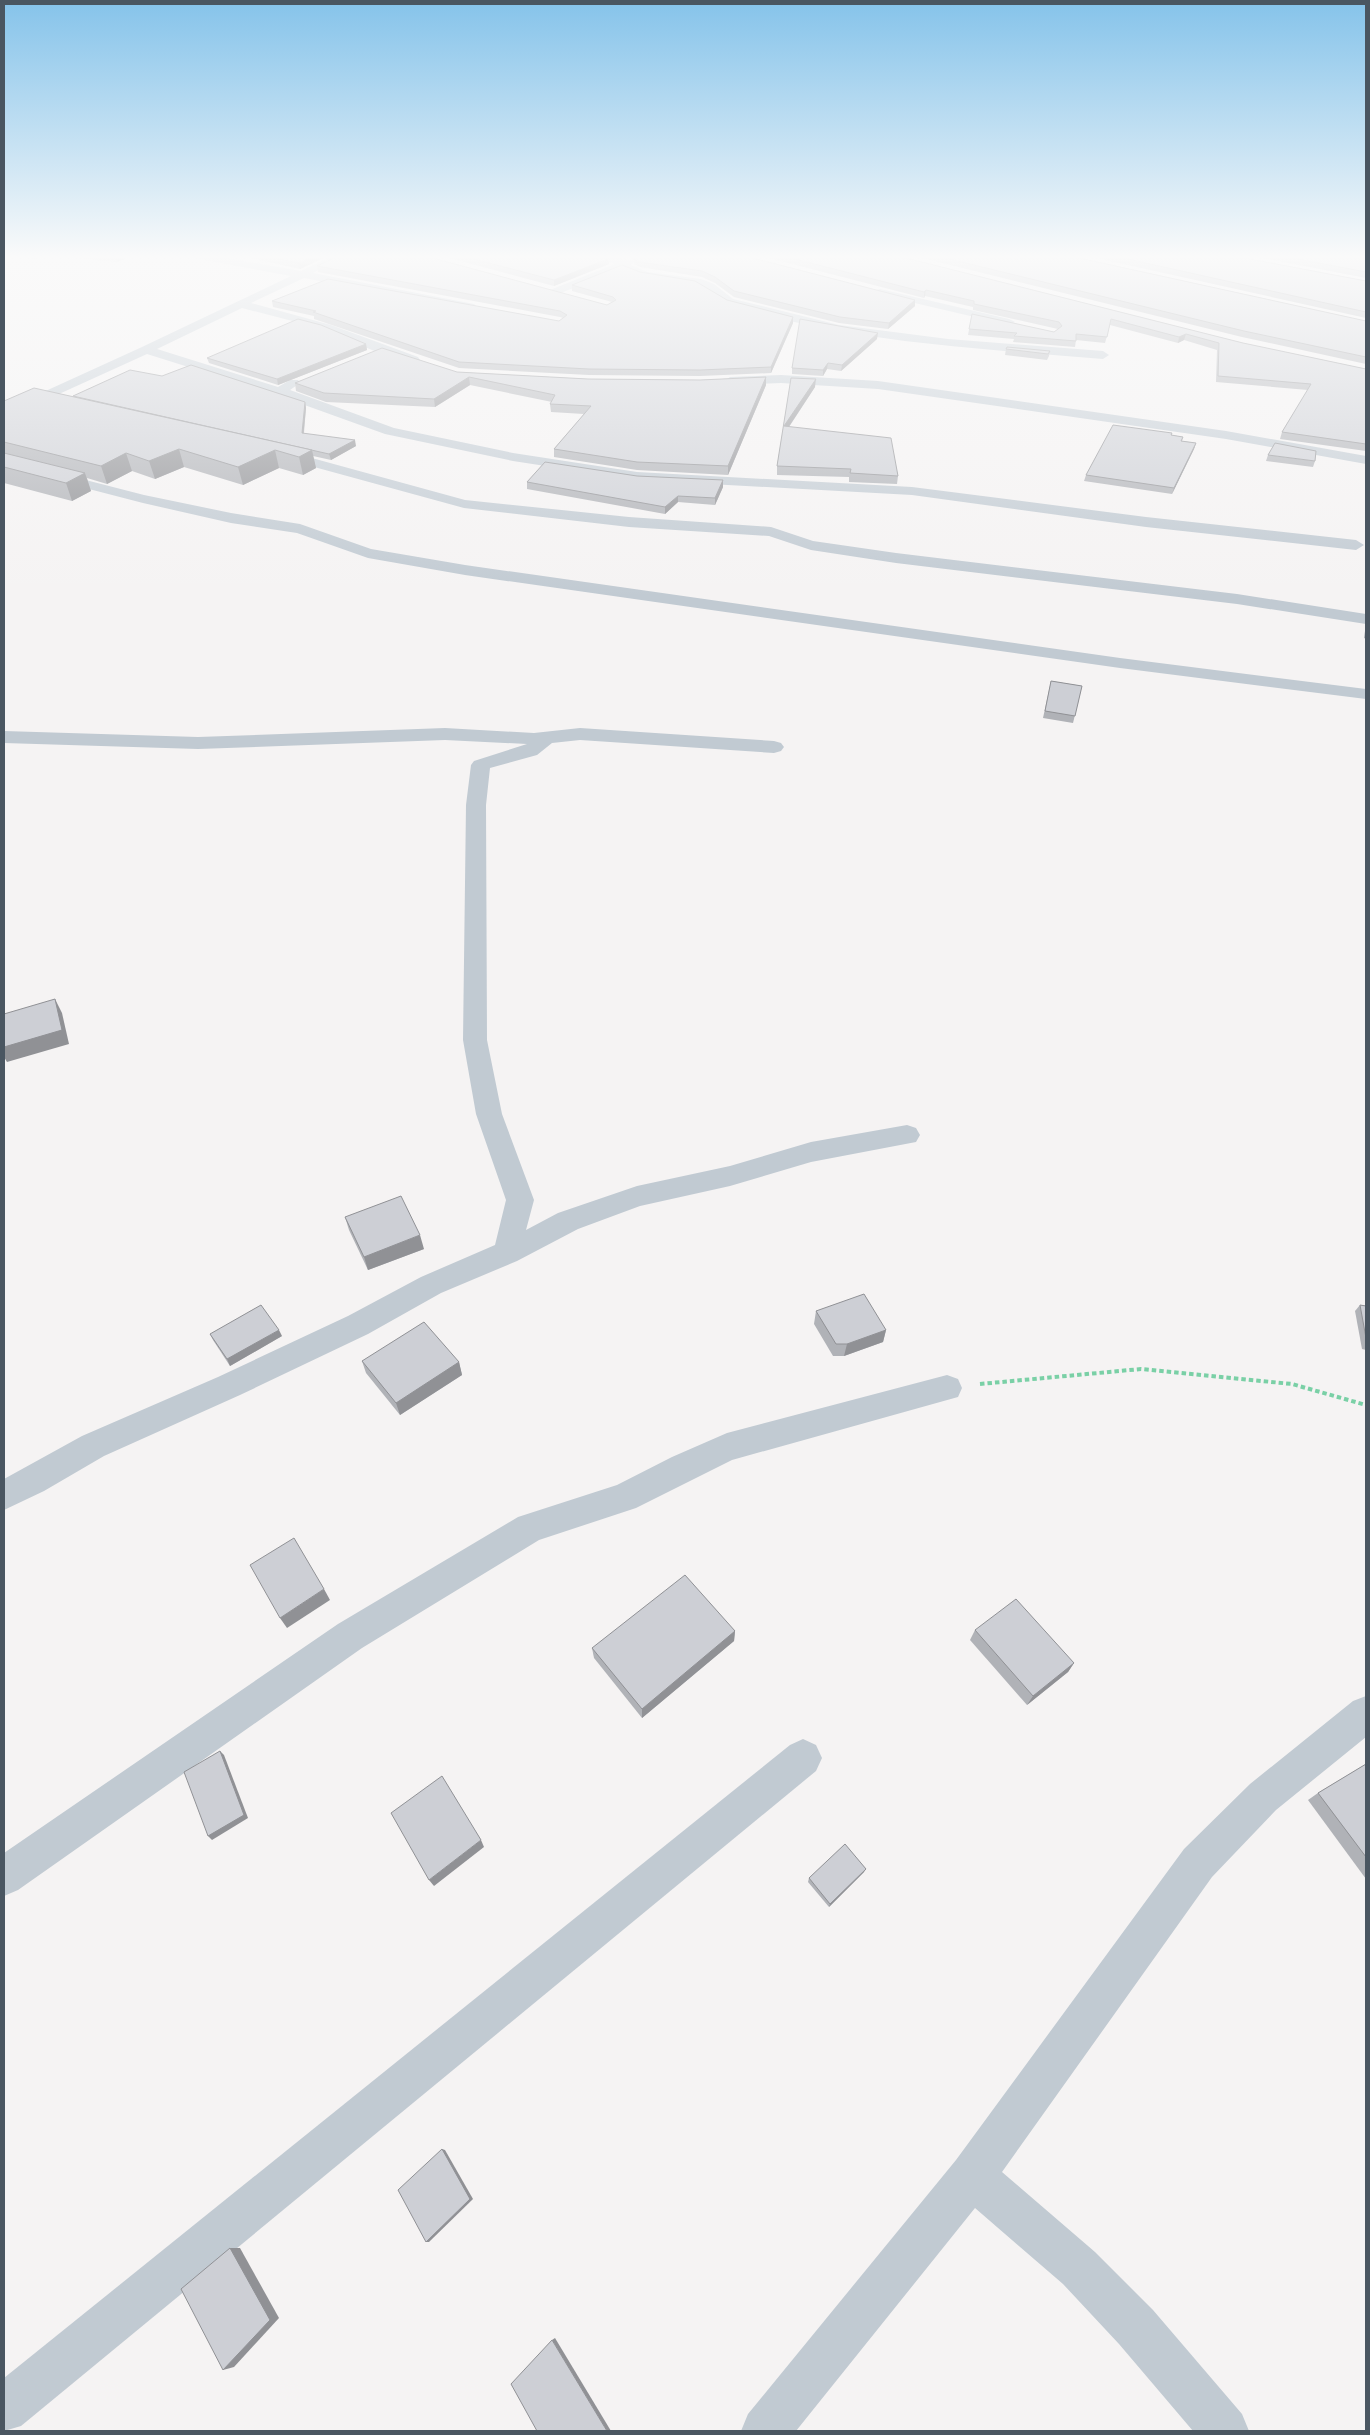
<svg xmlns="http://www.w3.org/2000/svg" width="1370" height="2435" font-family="'Asap Condensed',sans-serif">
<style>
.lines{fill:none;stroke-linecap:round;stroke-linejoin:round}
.path{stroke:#7ad0a6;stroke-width:4;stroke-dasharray:4.5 3;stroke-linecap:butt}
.minor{fill:#c1cad2;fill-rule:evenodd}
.wall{fill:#b0b2b7}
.shaded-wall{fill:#909195}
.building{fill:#cdcfd5;stroke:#909195}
</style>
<rect width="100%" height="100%" fill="#f5f3f3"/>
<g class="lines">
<!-- path -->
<polyline class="path" points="980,1384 1141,1369 1292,1384 1366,1405"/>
<!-- minor -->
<g class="minor">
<polygon points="194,256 215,256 301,271 332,256 345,256 313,273 474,304 476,306 470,309 304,278 251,303 331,325 418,357 420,360 418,363 414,364 379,353 323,329 242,308 157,349 278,387 290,380 298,380 300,383 290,390 394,428 513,453 637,472 912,487 1146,517 1356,540 1364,545 1356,550 1146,527 912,495 637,480 513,461 385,434 274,394 147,354 4,419 4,410 142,347 291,276 199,259"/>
<path d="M588,256H605L633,260L634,262L631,265L647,272L701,279L714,284L733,299L839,325L948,339L1103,351L1109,355L1103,359C977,348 849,343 728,304C715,300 708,288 696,285C671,277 646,281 622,269L558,294H550V290L615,264Z"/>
<polygon points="880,289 1009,319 1015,322 1009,325 876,294 876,290"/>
<polygon points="781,375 878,381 1226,431 1366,456 1366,464 1226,439 878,389 781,383 730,385 724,381 730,377"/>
<polygon points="279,449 465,500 629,517 771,527 813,541 896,553 1237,594 1366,614 1366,624 1237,604 896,563 811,550 769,536 629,527 464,508 274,456 272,453"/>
<polygon points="4,459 144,495 231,513 300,524 371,549 465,565 1120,658 1366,689 1366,699 1120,668 465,575 368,558 297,533 231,523 143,503 4,467"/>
<polygon points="445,728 534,733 580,728 774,741 781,743 784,747 781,751 774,753 580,740 552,743 537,755 490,768 486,805 487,1040 502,1114 534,1200 526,1230 558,1213 637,1186 730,1166 811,1142 907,1125 916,1128 920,1135 916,1142 811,1162 730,1186 640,1206 578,1229 517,1261 441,1293 368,1334 240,1395 104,1456 44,1491 4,1510 4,1479 82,1436 218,1377 348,1316 421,1277 495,1245 506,1200 476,1114 463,1040 466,805 471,765 474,761 527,744 445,740 198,749 4,743 4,731 198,737"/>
<polygon points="947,1375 958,1379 962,1388 958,1397 732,1460 636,1508 539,1540 362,1648 18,1890 4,1896 4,1853 338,1624 518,1517 617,1485 672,1457 727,1433"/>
<polygon points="1366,1696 1366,1737 1276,1810 1212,1877 1002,2172 1095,2252 1153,2310 1242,2414 1249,2431 1193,2431 1119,2344 1063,2284 975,2208 796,2431 741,2431 748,2414 956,2160 1184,1849 1250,1784 1353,1701"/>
<polygon points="803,1739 816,1745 822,1758 816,1771 21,2426 4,2431 4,2378 790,1745"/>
</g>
</g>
<!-- wall -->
<g class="wall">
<polygon points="21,256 44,256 34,259"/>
<polygon points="59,256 132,256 117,262"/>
<polygon points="241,256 328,256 300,269"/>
<polygon points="442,256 595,256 608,259 609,264 554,286"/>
<polygon points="606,256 745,256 915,300 915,306 888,329 839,323 734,297 715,283 702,277 640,267 634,264 634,260 629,257"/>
<polygon points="761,256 898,256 1243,343 1366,369 1366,451 1280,439 1282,432 1308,390 1216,382 1217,350 1184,340 1178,343 1110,325 1105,343 1076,340 1075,347 1013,342 1014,339 968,335 972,314 1054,332 1058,329 973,310 973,307 925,296 924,298"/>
<polygon points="914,256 1070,256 1366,321 1366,364 1242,337"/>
<polygon points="1087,256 1234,256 1366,281 1366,318"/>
<polygon points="1252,256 1366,256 1366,278"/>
<polygon points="317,266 607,305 612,302 572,291 572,285 727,300 793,317 793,323 771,373 700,376 589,375 459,368 314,319 314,316 273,307 272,301 559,321 563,318 560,317 318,272"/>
<polygon points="877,339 841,371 827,369 823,376 792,374 792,368"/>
<polygon points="366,344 367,350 278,385 209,363 207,358"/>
<polygon points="1006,349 1050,351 1049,356 1047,360 1005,355"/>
<polygon points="457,372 588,379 700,380 766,377 766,385 728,475 637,470 554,457 554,449 584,414 551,412 550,404 552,402 470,385 435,407 326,402 296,391 295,383"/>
<polygon points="791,378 815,387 789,427 898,476 897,484 849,482 849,477 777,475 777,466"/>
<polygon points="73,396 305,402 306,408 304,433 356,446 331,460 313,456 316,468 303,475 279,468 243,485 184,467 155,479 132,471 107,484 87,478 91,491 72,501 4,483 4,401 73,397"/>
<polygon points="1172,433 1172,435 1183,437 1182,441 1196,443 1194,449 1172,494 1084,481 1086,475"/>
<polygon points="1268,455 1315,461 1313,467 1266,461"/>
<polygon points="637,476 723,480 723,487 715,505 678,502 665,514 527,489 527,482"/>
<polygon points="1366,624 1366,639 1364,638"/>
<polygon points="1051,681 1082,686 1073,723 1043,718"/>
<polygon points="345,1217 424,1249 368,1270 349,1230"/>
<polygon points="1360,1305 1366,1306 1366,1350 1362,1349 1355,1311"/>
<polygon points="816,1311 886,1330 883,1342 844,1356 833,1356 814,1324"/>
<polygon points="210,1334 282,1336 230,1366 213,1340"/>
<polygon points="362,1361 459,1362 462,1375 400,1415 366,1373"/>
<polygon points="975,1630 1074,1663 1068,1672 1027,1705 970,1640"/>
<polygon points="735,1631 734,1641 642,1718 594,1658 592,1648"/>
<polygon points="1366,1764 1366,1879 1308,1800 1318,1793"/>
<polygon points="864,1872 829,1907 808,1882 809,1878"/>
</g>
<!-- shaded-wall -->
<g class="shaded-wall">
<polygon points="33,256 44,256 34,259"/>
<polygon points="115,256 132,256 117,262"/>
<polygon points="315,256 328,256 300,269 299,263"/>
<polygon points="608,259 609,264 554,286 554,280"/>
<polygon points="926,290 925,296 924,298 924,292"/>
<polygon points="915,300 915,306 888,329 889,323"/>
<polygon points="793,317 793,323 771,373 771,367"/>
<polygon points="878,333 877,339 841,371 842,365"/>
<polygon points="1186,334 1184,340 1178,343 1179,337"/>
<polygon points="366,344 367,350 278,385 277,379"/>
<polygon points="828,363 827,369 823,376 823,370"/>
<polygon points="469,377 470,385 435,407 434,399"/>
<polygon points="766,377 766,385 728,475 728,466"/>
<polygon points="816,379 815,387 784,434 784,426"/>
<polygon points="305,402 306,408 303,438 302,433"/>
<polygon points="355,440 356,446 331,460 329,454"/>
<polygon points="1196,443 1194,449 1172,494 1174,488"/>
<polygon points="179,449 184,467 155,479 149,461"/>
<polygon points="275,450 279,468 243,485 238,467"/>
<polygon points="312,450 316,468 303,475 299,457"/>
<polygon points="126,453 132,471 107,484 101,466"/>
<polygon points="85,473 91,491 72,501 66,483"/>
<polygon points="723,480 723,487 715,505 715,498"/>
<polygon points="678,496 678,502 665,514 665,507"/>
<polygon points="55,999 62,1013 69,1044 7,1062 4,1057 4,1047"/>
<polygon points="420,1235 424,1249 368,1270 364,1257"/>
<polygon points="279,1330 282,1336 230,1366 227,1359"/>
<polygon points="886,1330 883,1342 844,1356 847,1344"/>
<polygon points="459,1362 462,1375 400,1415 396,1403"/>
<polygon points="324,1589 330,1600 287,1628 280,1618"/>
<polygon points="735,1631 734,1641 642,1718 642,1709"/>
<polygon points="1074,1663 1068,1672 1027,1705 1033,1696"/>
<polygon points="220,1751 224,1755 248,1818 212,1840 208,1836"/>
<polygon points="481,1840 484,1847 434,1886 429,1880"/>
<polygon points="866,1869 864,1872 829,1907 830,1904"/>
<polygon points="442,2149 445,2150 473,2199 429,2242 426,2242"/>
<polygon points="230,2248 240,2248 279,2318 234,2367 223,2370"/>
<polygon points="555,2338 611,2431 607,2431 552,2340"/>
</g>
<!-- building -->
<g class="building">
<polygon points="264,256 315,256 299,263"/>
<polygon points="338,256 425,256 607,305 616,300 613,297 572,285 622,265 640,272 695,281 727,300 793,317 771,367 700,370 589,369 459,362 313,312 316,311 272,301 328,279 559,321 567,315 560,311 317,266"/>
<polygon points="462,256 595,256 608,259 554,280"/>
<polygon points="635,256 745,256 915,300 889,323 840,317 734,291 715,277 702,271 639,262 634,259"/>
<polygon points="783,256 898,256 1243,343 1366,369 1366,444 1282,432 1311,384 1218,376 1219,343 1186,334 1179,337 1111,319 1107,337 1076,334 1076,341 1014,336 1017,333 969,329 972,314 1054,332 1062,326 1059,322 974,304 974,301 926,290 924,292"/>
<polygon points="937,256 1070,256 1366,321 1366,357 1244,331"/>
<polygon points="1114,256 1234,256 1366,281 1366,312"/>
<polygon points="1282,256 1366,256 1366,272"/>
<polygon points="298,319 321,325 366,344 277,379 207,358"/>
<polygon points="800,319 878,333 842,365 828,363 823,370 792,368"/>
<polygon points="1007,347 1050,351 1048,354 1006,349"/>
<polygon points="382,348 457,372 588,379 700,380 766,377 728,466 637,462 554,449 591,406 550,404 555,395 469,377 434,399 324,393 295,383"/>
<polygon points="191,365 305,402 302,433 355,440 329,454 73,396 130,370 162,376"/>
<polygon points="791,378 816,379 784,426 891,438 898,476 850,473 851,469 777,466"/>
<polygon points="34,388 312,450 299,457 275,450 238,467 179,449 149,461 126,453 101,466 4,442 4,401"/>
<polygon points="1113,425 1172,433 1171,435 1183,437 1181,441 1196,443 1174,488 1086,475"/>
<polygon points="1275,443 1316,451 1315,461 1268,455"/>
<polygon points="4,453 85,473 66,483 4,467"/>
<polygon points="545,462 637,476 723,480 715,498 678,496 665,507 527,482"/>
<polygon points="1051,681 1082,686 1075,716 1045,711"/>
<polygon points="55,999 62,1030 4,1047 4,1014"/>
<polygon points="401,1196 420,1235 364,1257 345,1217"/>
<polygon points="864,1294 886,1330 847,1344 836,1344 816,1311"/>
<polygon points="261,1305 279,1330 227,1359 210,1334"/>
<polygon points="1360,1305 1366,1306 1366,1338"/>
<polygon points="424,1322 459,1362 396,1403 362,1361"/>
<polygon points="294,1538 324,1589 280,1618 250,1565"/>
<polygon points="685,1575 735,1631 642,1709 592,1648"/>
<polygon points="1016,1599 1074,1663 1033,1696 975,1630"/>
<polygon points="220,1751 244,1815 208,1836 184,1772"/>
<polygon points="1366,1764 1366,1857 1318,1793"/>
<polygon points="442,1776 481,1840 429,1880 391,1813"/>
<polygon points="845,1844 866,1869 830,1904 809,1878"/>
<polygon points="442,2149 470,2199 426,2242 398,2190"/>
<polygon points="230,2248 270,2320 223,2370 181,2289"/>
<polygon points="552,2340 607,2431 537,2431 511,2384"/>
</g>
<!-- sky -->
<linearGradient id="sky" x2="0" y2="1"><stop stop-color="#85c3ea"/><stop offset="0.43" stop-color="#fafafa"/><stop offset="1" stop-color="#fafafa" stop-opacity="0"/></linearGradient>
<rect width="1370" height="597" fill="url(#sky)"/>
<!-- border -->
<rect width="1370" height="2435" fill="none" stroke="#4a5661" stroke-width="10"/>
</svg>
